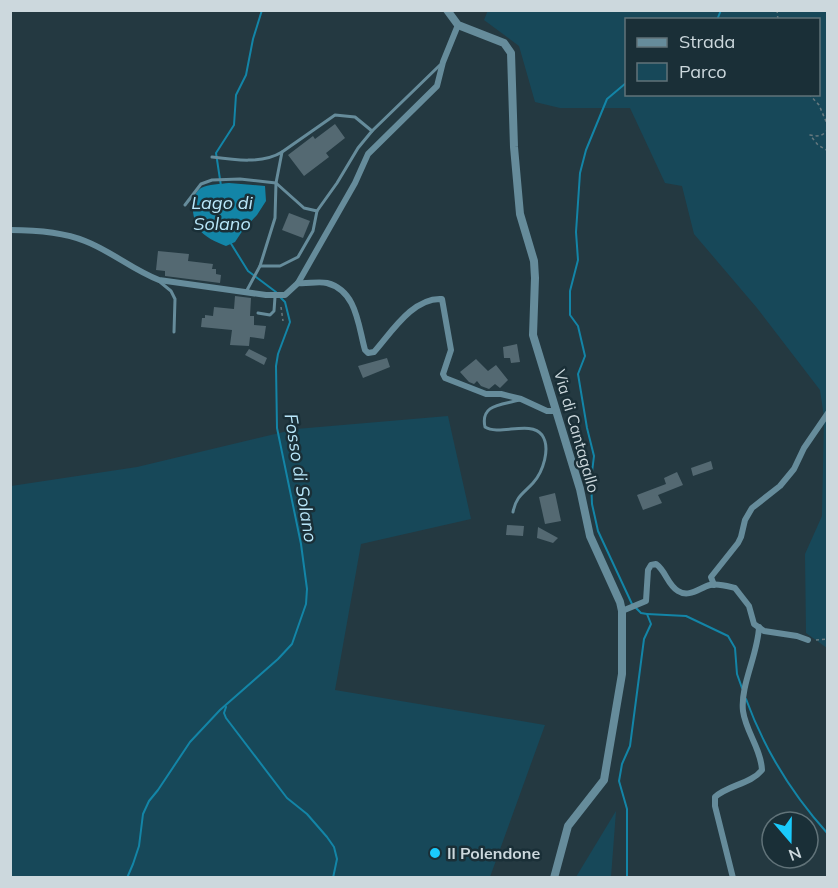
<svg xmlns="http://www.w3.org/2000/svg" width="838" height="888" font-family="Mulish,sans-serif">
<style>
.green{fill:#174859;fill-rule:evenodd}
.water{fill:#1385a7}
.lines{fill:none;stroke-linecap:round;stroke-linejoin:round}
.stream{stroke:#1385a7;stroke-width:2}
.building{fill:#546972}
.path{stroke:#66787e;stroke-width:1.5;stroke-dasharray:3 3;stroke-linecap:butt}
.service{stroke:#668c9b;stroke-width:3}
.minor{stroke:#668c9b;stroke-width:6}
.tertiary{stroke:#668c9b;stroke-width:8}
.poi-dot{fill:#1acafc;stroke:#1a2f37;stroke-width:2}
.labels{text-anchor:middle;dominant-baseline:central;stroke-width:5;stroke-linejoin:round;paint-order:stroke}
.street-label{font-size:16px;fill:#ccd8dd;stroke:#1a2f37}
.poi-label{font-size:16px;font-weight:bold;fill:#ccd8dd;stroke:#1a2f37;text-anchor:start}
.water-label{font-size:18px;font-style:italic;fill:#b9e7fa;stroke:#1a2f37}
</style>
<rect width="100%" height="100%" fill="#243941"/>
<!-- green -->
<g class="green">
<path d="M488,10L827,11V648L806,633L805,554L822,516L824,417L820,390L757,308L694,234L682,186L665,183L630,108H560L535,102L519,46L484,20ZM626,20H818V94H626Z"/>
<polygon points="448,416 471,519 361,544 335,690 545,725 490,877 11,877 11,486 137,467 296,429"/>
<polygon points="616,811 611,877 576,877"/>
</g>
<!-- water -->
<path class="water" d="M229,183L265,186L266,201L257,215L243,230L235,242L226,246C216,242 204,237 198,228C192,217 189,196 201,188C208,184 221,184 229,183Z"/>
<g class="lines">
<!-- stream -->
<g class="stream">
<polyline points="717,20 721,10"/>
<polyline points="626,83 607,99 586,150 580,173 576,232 578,260 570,291 570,315 578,326 585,356 578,374 587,428 594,456 591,480 592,504 598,531 632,604"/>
<polyline points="221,186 216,153 234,125 236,95 246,75 253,39 262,10"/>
<polyline points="230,242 248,271 276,292"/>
<polyline points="647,614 686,616 728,636 735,648 737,674 742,688"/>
<path d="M746,699C765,751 791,793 828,834"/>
<polyline points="226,707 224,713 226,718 287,798 307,814 327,837 334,847 337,859 333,878"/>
<polyline points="127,878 133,864 139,846 143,814 149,801 158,790 190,742 220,710 278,659 292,644 306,604 307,589 301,544 277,428 276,366 278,354 290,322 285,302 279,296"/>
<polyline points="627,878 627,809 619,781 622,764 630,746 644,639 651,624 647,614 641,613 636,608"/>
</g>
</g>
<!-- building -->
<g class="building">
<polygon points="335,124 345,138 326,153 329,157 304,176 288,155 313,136 315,139"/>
<polygon points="289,213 310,221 303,238 282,230"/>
<polygon points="158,251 189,254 188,261 213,264 212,269 216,269 216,274 221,275 220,283 165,276 165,271 156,270"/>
<polygon points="235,296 251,298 250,316 254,316 254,325 266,326 264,339 250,337 249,346 230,345 232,330 201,327 202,318 205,318 205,315 213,316 214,307 234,309"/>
<polygon points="517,344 520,362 511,363 510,358 504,358 503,347"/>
<polygon points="249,349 267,358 264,365 245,355"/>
<polygon points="387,358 390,367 363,378 358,366"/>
<polygon points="476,359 488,371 496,365 508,380 500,388 495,384 489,389 481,386 477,381 474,384 469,382 460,372"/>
<polygon points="711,461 713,469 693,476 691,468"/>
<polygon points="677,472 683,485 658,495 662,503 643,510 637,495 666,484 664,478"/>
<polygon points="555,493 561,521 545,524 539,497"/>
<polygon points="507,525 524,526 523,536 506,535"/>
<polygon points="538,527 558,538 553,543 537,538"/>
</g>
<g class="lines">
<!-- path -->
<g class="path">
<polyline points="777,10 778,20"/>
<polyline points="809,94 819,105 828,126"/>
<path d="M828,129C823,136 819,137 810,135L818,145L828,151"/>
<polyline points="281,307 283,321"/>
<polyline points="816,640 828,639"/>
</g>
<!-- service -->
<g class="service">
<path d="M212,157C234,160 263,164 282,152"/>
<polyline points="185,205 201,184 212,180 240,179 276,183 304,208 317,211"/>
<polyline points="260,266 280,266 298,257 313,231 317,211 337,183 358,148 372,131 440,65"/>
<polyline points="160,282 171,291 175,299 174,332"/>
<polyline points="246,292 260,266 275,218 276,183 282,152 335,115 355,117 372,131"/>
<polyline points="258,313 270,315 274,311 275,297"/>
<path d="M513,512C516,496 524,493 533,483C543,472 551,448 542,435C531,420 499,436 485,427C480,404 502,405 519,400"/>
</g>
<!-- minor -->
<g class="minor">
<path d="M10,230C34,230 63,232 85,241C111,251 133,270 159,280L266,295H285L298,283L355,183L368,154L437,86L443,62L458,25"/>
<path d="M298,283C307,284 318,281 327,283C357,291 358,325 365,350L368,353L374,352C391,333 413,297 442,299L451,350L443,374L445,378L486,394H501L521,399L547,411H555"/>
<polyline points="714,585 711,577 738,543 741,537 745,520 752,508 780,486 794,469 804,448 828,413"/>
<path d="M622,611L646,601L648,570L651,565L656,564C666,571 667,584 678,591C689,598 699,588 710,585C718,583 727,586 735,588L749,606L754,624L764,631L797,636L808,640"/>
<path d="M733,878L715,806V797C728,785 751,784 762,770C761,749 746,732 743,711C740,686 758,654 759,627"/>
</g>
<!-- tertiary -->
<polyline class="tertiary" points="447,10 458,25 504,43 511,53 514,147 520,214 534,261 535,278 533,335 580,489 590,536 620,602 622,611 622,674 604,780 568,826 554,878"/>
</g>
<!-- markers -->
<circle class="poi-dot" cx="435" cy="853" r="6"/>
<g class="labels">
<!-- street labels -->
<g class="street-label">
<text transform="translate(577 431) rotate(74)">Via di Cantagallo</text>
</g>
<!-- poi labels -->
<g class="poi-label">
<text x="447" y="853">Il Polendone</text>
</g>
<!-- water labels -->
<g class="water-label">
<text x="222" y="202">Lago di<tspan x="222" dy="21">Solano</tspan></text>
<text transform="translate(301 478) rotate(81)">Fosso di Solano</text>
</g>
</g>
<!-- border -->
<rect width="838" height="888" fill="none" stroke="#ccd8dd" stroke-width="24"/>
<!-- legend -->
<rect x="625" y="18" width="195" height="78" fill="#1a2f37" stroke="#617379" stroke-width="1.5"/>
<rect x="637" y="38" width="30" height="9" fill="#668c9b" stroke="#617379" stroke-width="1.5"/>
<text x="679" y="48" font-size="18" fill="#ccd8dd">Strada</text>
<rect x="637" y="63" width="30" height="18" fill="#174859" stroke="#617379" stroke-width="1.5"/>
<text x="679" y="78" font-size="18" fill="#ccd8dd">Parco</text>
<!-- north arrow -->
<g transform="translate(790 840) rotate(160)"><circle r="28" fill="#1a2f37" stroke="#617379" stroke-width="1.5"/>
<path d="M0-4.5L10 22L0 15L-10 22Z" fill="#1acafc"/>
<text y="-9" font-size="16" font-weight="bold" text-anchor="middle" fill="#ccd8dd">N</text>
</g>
</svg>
